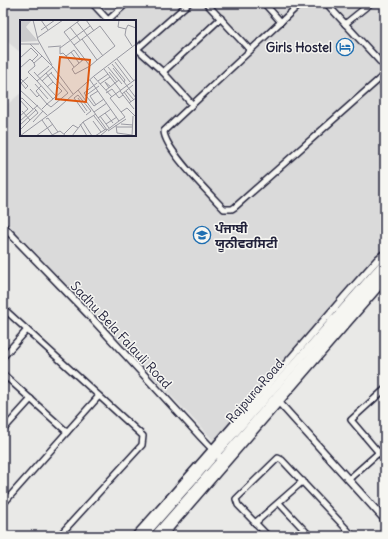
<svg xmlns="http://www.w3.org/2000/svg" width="388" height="539" font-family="Delius,'Noto Sans Gurmukhi',sans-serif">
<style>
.built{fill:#dadada}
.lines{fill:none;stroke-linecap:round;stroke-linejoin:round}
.minor-casing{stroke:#22223b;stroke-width:8}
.tertiary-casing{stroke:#22223b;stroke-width:9}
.trunk-casing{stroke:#22223b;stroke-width:11}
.minor{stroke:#f6f6f2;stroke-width:5}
.tertiary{stroke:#f6f6f2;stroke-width:6}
.trunk{stroke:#f6f6f2;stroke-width:8}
.labels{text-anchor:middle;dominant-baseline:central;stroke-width:3;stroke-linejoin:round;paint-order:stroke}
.poi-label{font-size:13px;font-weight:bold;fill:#22223b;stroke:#f6f6f2;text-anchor:end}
.street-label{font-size:13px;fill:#22223b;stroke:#f6f6f2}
.inset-road{fill:none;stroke:#9999a2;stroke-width:1}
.view{fill:#de560e;fill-opacity:0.15;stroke:#de560e;stroke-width:2}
.inset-edge{fill:none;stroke:#22223b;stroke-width:2}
</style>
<rect width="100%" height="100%" fill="#e9e9e7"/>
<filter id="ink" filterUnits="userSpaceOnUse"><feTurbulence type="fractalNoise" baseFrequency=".025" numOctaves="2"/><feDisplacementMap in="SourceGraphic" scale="8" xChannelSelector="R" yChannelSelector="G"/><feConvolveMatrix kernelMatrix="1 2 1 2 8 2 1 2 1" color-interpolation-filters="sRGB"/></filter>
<g filter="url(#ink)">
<!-- built -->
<polygon class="built" points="3,3 385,3 385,253 215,442 3,218 3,108 21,93 21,135 135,135 135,21 21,21 21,53 3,38"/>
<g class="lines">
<defs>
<g id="minor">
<polyline points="92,3 109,21"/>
<polyline points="206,3 250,50"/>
<polyline points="264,3 281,22"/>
<path d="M301,3L164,131C164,149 211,195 224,209H232L235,207L385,74"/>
<polyline points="326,3 385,67"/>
<polyline points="108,20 127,3"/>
<polyline points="345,24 371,3"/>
<polyline points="135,47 163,72 192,104"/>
<polyline points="137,49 189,3"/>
<polyline points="163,72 221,18"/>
<polyline points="3,308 143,436 142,445 59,536"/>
<polyline points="3,357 27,330"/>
<polyline points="3,374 67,432 3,504"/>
<polyline points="385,389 351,420 385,460"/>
<polyline points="3,430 31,399"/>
<polyline points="67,432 99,396"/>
<polyline points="349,479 385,447"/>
<polyline points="279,503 310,536"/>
<polyline points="255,523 303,481"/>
<polyline points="268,536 238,505 236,499 278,458 282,460 353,536"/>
</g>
<g id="tertiary">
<polyline points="3,226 88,314 201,437 222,459"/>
<polyline points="276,399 385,520"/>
<path d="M135,536C218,445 296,350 378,259L385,253"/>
<polyline points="163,536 385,280"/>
</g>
<g id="trunk">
<polyline points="143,536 385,262"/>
<polyline points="155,536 385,272"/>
</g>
</defs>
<!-- minor casing -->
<use href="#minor" class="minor-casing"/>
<!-- tertiary casing -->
<use href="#tertiary" class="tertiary-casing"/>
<!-- trunk casing -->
<use href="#trunk" class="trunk-casing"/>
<!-- minor -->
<use href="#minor" class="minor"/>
<!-- tertiary -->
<use href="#tertiary" class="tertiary"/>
<!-- trunk -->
<use href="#trunk" class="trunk"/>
</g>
</g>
<!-- icons -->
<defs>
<symbol id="hotel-ring" viewBox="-11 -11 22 22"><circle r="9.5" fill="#f6f6f2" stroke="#1f6fb2" stroke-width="1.5"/><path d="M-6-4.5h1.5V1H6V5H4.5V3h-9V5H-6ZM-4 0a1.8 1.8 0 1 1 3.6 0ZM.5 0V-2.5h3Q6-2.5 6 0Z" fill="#1f6fb2"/></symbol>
<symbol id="university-ring" viewBox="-11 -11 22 22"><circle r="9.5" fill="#f6f6f2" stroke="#1f6fb2" stroke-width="1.5"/><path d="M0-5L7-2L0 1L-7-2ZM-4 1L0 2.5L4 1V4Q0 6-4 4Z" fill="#1f6fb2"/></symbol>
</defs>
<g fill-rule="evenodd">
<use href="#hotel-ring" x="335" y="37" width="20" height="20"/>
<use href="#university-ring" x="192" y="225" width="20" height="20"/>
</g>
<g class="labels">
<!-- poi labels -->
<g class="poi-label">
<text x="332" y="47">Girls Hostel</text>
<text x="215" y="228" text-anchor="start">ਪੰਜਾਬੀ<tspan x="215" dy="15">ਯੂਨੀਵਰਸਿਟੀ</tspan></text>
</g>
<!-- street labels -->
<g class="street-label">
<text transform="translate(121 335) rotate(47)">Sadhu Bela Falauli Road</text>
<text transform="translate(255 391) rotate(-49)">Rajpura Road</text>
</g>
</g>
<!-- overview -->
<g transform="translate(20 20)">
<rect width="116" height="116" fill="#e9e9e7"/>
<path d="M0,0H12L6,7L18,21L0,22Z" fill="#ccccce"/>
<path class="inset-road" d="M13,0L18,20L32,45M21,0L28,10M66,0L74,11M99,0L98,7L106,9L105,15L112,26M57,2L67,15M50,7L60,20M106,9L108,5L116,8M21,10L35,0M67,15L83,36M17,18L43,0M62,19L77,40L95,26L80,6L62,19L54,25L70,46L77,40M0,24H19M10,24L33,47L53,74M54,25L44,12L60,0M28,27L41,26M40,27V34L43,33L46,36M40,28L70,6M51,32L59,43M0,38L11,28L18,35L12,41M64,39L52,49L55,54L70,46M97,39L114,61M95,42L110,62M14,43L15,46L8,52L17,61L33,47M92,44L105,60L104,62L93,48M54,47L46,36L54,30L62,41M88,47L102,64M0,48L10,39L14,43L22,36M84,49L101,71M14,52L36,76M89,52L97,62M26,53L33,62L27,67M17,56L29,46M74,57L92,77M0,58L8,66L5,69M70,60L99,101L87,110M17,61L33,79L27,84L16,71L21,66M22,61L32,52M78,61L88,54M104,62L116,78L109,83M77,63L64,73L74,86L84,79M15,64L28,79M80,64L90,57M89,68L85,62L91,67M6,69L1,63L8,57M10,69L17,77L19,75M0,70L27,95M58,70L87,110L80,116M86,70L99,60M100,71L114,89M106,71L114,80M104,72L111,82M86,73L92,69L99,78L103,75M102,74L113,65M65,76L79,66M58,78L67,91M0,79L2,78L13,89M33,79L42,71L33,62M0,80L8,89L0,96M76,85L70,76L78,71M22,89L27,84L31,87L48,73L31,53M74,92L87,83M101,92L107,88L116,97M65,93L54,78L58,75L71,91L66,95M85,93L93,103M74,96L85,110M80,96L89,108M78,98L91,89M26,99L28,98L38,112M10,100L18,93L16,90M22,100L33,116M0,101L18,85M73,101L81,112M99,101L105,97L90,78L116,59M13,102L23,91M60,104L67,116M86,104L97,97M101,104L113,105M0,105L16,90L14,88M96,105L97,113L112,115M97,107H112M1,109L10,100L2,91M88,111L106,99M44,114L53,105L58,108M32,115L40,111L46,116M0,116L38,88L74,56L116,24M16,116L33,104M52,116L63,102M72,116L63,102L76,94M75,116L86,109M112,116L113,96"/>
<path class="view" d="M40,37L70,40L66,82L36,79Z"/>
<rect width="116" height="116" class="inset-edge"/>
</g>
<!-- margin -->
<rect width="388" height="539" fill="none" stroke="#f6f6f2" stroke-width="16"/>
<rect x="8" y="8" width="372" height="523" fill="none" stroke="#22223b" stroke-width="1.5" filter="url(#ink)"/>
</svg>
